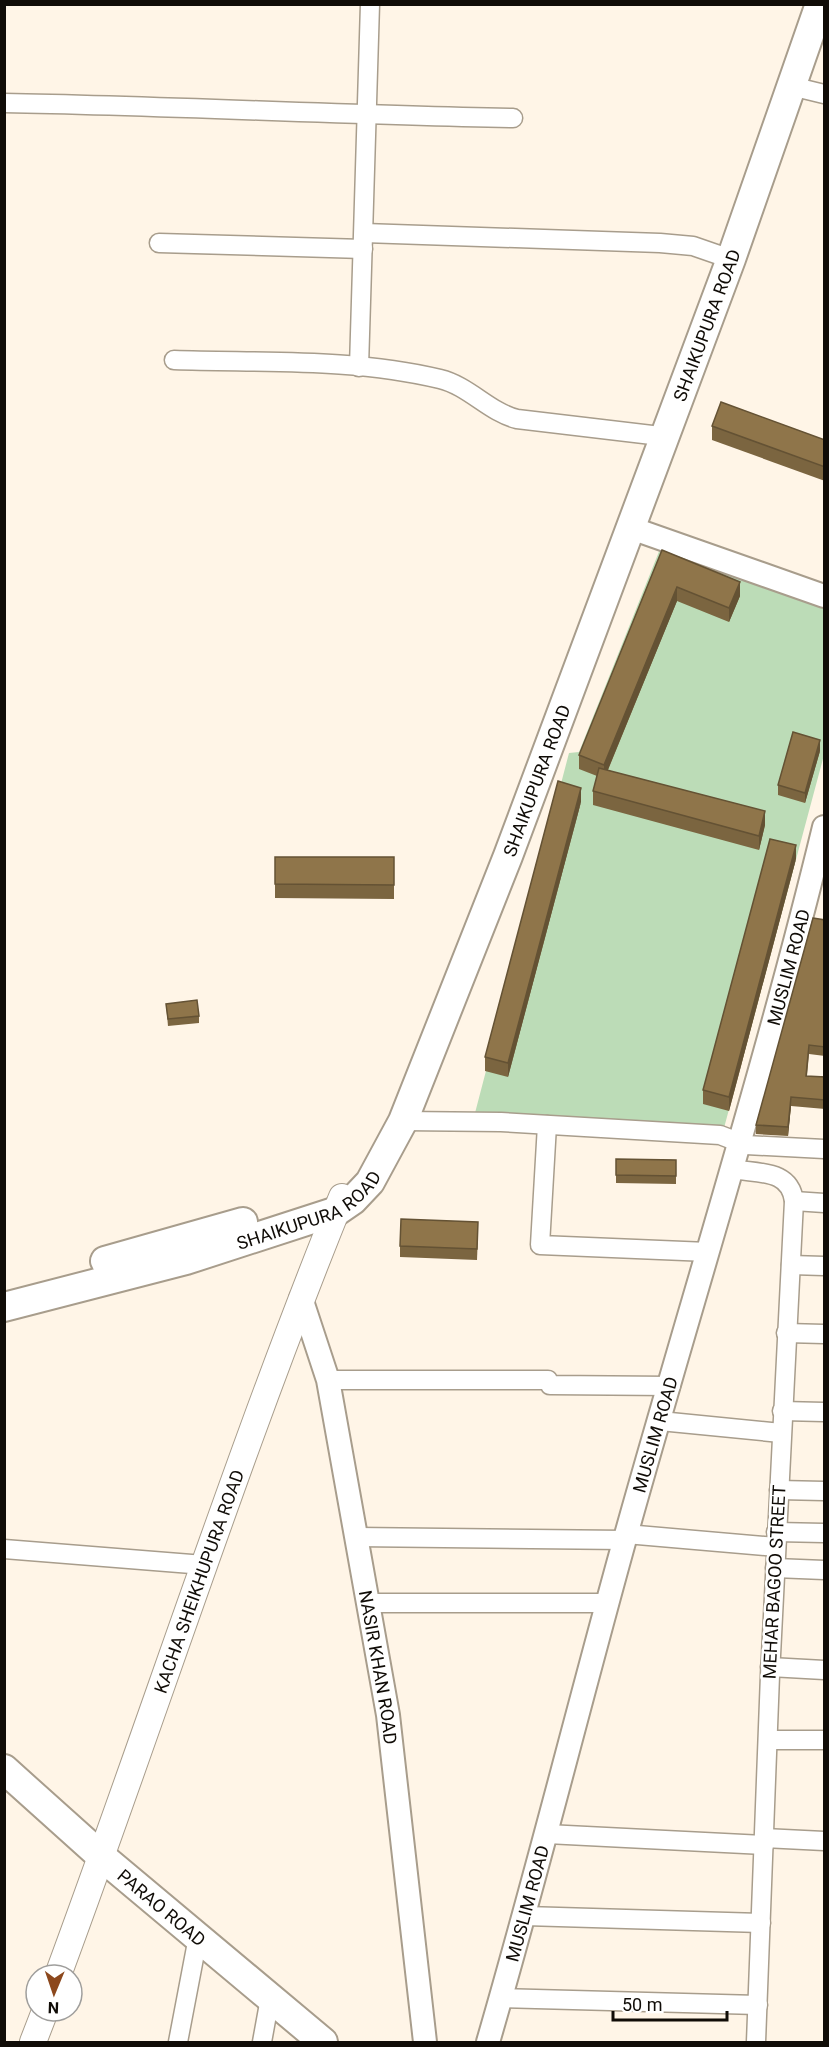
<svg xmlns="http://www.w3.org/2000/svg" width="829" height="2047" font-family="Roboto,sans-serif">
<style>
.grass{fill:#bcdcb7}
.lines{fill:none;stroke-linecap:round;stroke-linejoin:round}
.minor-casing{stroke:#a89d8c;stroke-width:21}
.tertiary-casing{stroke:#a89d8c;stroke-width:26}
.secondary-casing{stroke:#a89d8c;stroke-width:28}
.primary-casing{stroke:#a89d8c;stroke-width:32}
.minor{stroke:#fff;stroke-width:18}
.tertiary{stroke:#fff;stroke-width:22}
.secondary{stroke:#fff;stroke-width:26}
.primary{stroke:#fff;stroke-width:28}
.wall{fill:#7b6540}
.shaded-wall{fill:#645234}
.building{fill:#8f754a;stroke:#645234;stroke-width:1.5}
.labels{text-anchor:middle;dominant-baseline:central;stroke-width:5;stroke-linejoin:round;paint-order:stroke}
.street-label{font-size:18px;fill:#100c07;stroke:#fff}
</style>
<rect width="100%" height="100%" fill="#fff5e7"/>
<!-- grass -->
<polygon class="grass" points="660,549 824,608 824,755 724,1128 475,1113 569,753 579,752"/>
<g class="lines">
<defs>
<g id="minor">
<polyline points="791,86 824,94"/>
<path d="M4,103C174,106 343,115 513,118"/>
<polyline points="364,233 660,243 693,246 719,255"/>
<polyline points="159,243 363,249"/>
<path d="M174,360C262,363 354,358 440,379C469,386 489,412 517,419L652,435"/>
<polyline points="359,367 370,4"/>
<polyline points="403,1121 501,1122 720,1135 746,1145 824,1149"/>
<polyline points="547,1125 540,1245 708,1252"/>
<path d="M732,1169C759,1174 790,1169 794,1201L770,1675L756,2042"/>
<polyline points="794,1201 824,1203"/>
<polyline points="791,1265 824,1266"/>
<polyline points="786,1333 824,1334"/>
<polyline points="328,1380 548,1380 550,1385 671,1386"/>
<polyline points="782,1411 824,1412"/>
<polyline points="660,1421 781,1433"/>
<polyline points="779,1490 824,1491"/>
<polyline points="776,1532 824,1533"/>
<polyline points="626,1534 776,1547"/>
<polyline points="356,1537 625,1540"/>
<polyline points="4,1549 204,1565"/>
<polyline points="775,1568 824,1570"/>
<polyline points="368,1603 609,1603"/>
<polyline points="770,1667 824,1670"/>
<polyline points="768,1740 824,1740"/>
<polyline points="547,1834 764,1845"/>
<polyline points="764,1838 824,1841"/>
<polyline points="525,1916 761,1923"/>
<polyline points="501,1998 758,2005"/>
<polyline points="178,2042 198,1937"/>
<polyline points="262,2042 270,1998"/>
</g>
<g id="tertiary">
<polyline points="631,528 824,596"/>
<path id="s1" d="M301,1298L328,1380L388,1715L425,2042"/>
<path id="s2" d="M488,2042C537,1874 579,1704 626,1535C692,1299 766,1066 824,827"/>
</g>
<g id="secondary">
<path id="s3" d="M58,1975C154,1716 238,1453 342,1197"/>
<polyline points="33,2042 45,2011"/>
</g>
<g id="primary">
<polyline points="105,1261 243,1222"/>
<path id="s4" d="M4,1307L186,1260L337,1211L353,1200L370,1182L403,1121L508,856L731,259L820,4"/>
<path id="s5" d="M4,1769L102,1857L323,2042"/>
</g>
</defs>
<!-- minor casing -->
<use href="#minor" class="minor-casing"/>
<!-- tertiary casing -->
<use href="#tertiary" class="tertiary-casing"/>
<!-- secondary casing -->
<use href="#secondary" class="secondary-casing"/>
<!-- primary casing -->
<use href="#primary" class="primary-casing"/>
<!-- minor -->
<use href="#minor" class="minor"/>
<!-- tertiary -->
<use href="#tertiary" class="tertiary"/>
<!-- secondary -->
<use href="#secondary" class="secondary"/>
<!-- primary -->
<use href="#primary" class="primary"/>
</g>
<!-- wall -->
<g class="wall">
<polygon points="712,426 825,440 825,481 712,440"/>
<polygon points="662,550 740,596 729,622 677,601 608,770 765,825 759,850 593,805 593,791 597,776 579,769 579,755"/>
<polygon points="820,751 805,803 778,795 778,785"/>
<polygon points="581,802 508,1077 485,1071 485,1057"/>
<polygon points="275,857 394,857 394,899 275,898"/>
<polygon points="796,859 729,1111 703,1104 703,1090"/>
<polygon points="825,920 825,1056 809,1054 807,1076 825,1077 825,1109 791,1106 788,1136 756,1134 756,1125"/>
<polygon points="166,1004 199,1016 199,1023 168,1026"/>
<polygon points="616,1159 676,1160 676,1184 616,1183"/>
<polygon points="478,1233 477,1260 400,1257 400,1246"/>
</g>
<!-- shaded-wall -->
<g class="shaded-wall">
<polygon points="740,582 740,596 729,622 729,608"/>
<polygon points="677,587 677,601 604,779 604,765"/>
<polygon points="820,740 820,751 805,803 805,793"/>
<polygon points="581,788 581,802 508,1077 508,1063"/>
<polygon points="765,811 765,825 759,850 759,836"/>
<polygon points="796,845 796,859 729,1111 729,1097"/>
<polygon points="791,1097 791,1106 788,1136 788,1127"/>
</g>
<!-- building -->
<g class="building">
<polygon points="721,402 825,440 825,467 712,426"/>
<polygon points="662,550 740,582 729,608 677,587 604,765 579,755"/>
<polygon points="793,732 820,740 805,793 778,785"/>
<polygon points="599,768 765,811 759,836 593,791"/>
<polygon points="558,781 581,788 508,1063 485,1057"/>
<polygon points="770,839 796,845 729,1097 703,1090"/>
<polygon points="275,857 394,857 394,885 275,884"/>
<polygon points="813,918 825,920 825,1047 809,1045 806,1076 825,1077 825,1100 791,1097 788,1127 756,1125"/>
<polygon points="197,1000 199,1016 168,1019 166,1004"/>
<polygon points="616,1159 676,1160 676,1176 616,1175"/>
<polygon points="401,1219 478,1222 477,1249 400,1246"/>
</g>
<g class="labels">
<!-- street labels -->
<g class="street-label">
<text stroke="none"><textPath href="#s4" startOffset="1312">SHAIKUPURA ROAD</textPath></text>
<text stroke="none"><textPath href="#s4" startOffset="826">SHAIKUPURA ROAD</textPath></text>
<text stroke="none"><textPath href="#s2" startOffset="1116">MUSLIM ROAD</textPath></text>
<text stroke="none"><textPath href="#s4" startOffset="322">SHAIKUPURA ROAD</textPath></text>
<text stroke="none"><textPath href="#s2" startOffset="630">MUSLIM ROAD</textPath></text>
<text stroke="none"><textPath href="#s3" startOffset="418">KACHA SHEIKHUPURA ROAD</textPath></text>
<text transform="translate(774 1582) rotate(-87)">MEHAR BAGOO STREET</text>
<text stroke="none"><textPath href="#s1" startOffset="378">NASIR KHAN ROAD</textPath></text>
<text stroke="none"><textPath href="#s2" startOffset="144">MUSLIM ROAD</textPath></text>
<text stroke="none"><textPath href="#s5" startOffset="210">PARAO ROAD</textPath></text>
</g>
</g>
<!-- border -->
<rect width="829" height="2047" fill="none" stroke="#100c07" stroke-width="12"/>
<!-- north arrow -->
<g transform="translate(54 1993) rotate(182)"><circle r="28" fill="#ffffff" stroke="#9f9e9c" stroke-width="1.5"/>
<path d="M0-4.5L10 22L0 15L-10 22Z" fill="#8c481d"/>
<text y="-9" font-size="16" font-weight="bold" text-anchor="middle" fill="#100c07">N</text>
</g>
<!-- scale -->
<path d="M613 2011v9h114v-9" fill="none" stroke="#100c07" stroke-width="3"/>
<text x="622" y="2011" font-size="18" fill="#100c07" stroke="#ffffff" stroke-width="4.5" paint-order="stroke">50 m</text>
</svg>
